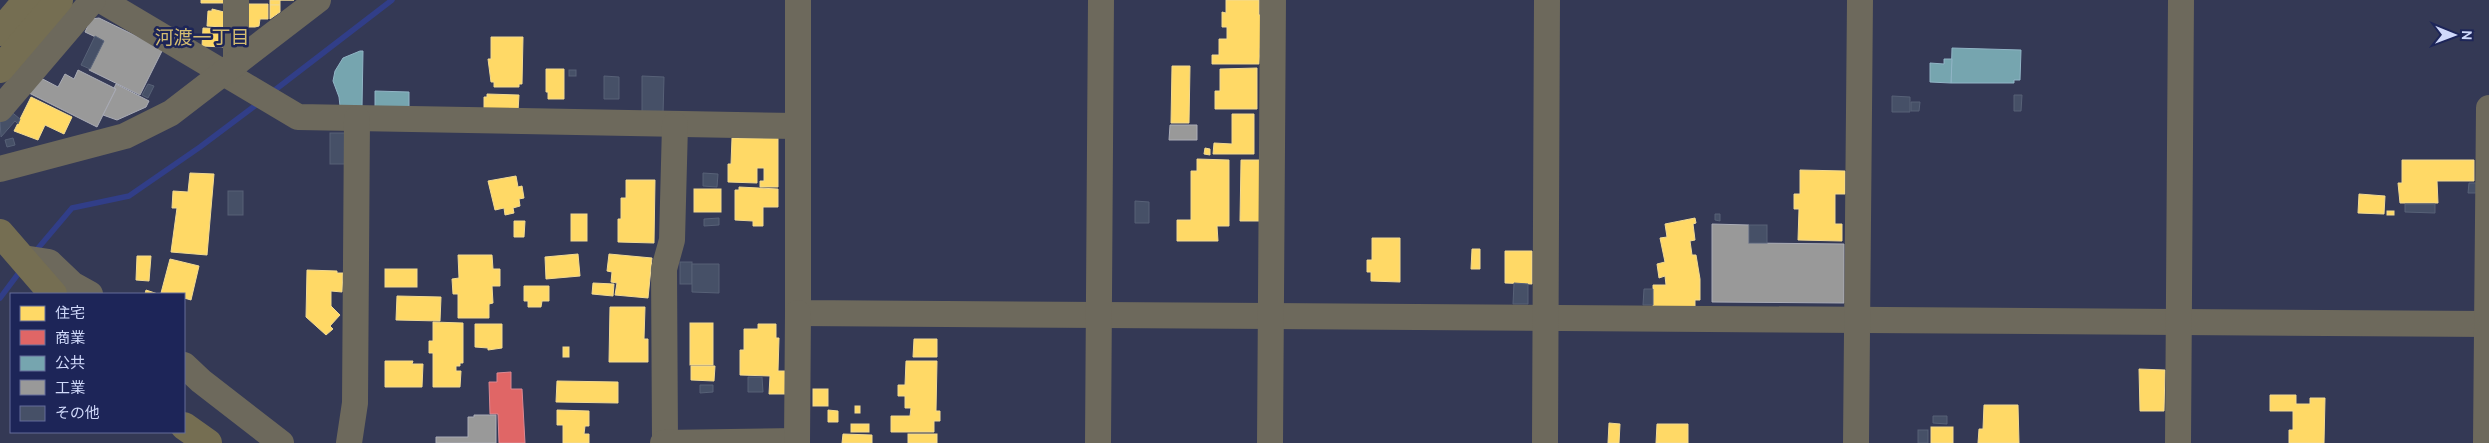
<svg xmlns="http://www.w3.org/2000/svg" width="2489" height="443" font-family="Cabin,'Noto Sans JP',sans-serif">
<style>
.homes{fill:#ffd966;stroke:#f1d992}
.shops{fill:#e06666;stroke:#db8892}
.public{fill:#76a5af;stroke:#91b5c6}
.industry{fill:#999;stroke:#aaacb6}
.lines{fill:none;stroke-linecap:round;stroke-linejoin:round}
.stream{stroke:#313e88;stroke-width:5.5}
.building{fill:#465067;stroke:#576177}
.minor{stroke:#6d695c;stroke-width:26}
.major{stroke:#756e52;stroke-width:28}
.labels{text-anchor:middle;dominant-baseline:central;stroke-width:5;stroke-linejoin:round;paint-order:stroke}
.neighbourhood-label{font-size:19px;fill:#d5bd71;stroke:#1d2558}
</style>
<rect width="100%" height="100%" fill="#343955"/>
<!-- homes -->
<g class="homes">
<polygon points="201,0 225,0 224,3 201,3"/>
<polygon points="270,0 294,0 280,0 280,5 270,5"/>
<polygon points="1226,0 1259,0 1259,15 1262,15 1259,64 1212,64 1212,55 1219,55 1219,39 1227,39 1227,27 1222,27 1222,12 1226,13"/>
<polygon points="242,4 268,4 268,19 260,19 259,26 255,27 242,27"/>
<polygon points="270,5 280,5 280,12 270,19"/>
<polygon points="212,9 224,12 223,27 207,26 208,11 212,11"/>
<polygon points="203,28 224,29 223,47 202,46"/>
<polygon points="491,37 523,37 522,84 519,84 519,87 494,87 494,82 491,82 488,59 491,59"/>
<polygon points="1172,66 1190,66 1189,123 1171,123"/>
<polygon points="1257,68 1257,109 1215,109 1215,91 1220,91 1220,69"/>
<polygon points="546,69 564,69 564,99 548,99 548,92 546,92"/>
<polygon points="487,94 519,95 518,111 484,110 484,97 487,97"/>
<polygon points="31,97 72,117 64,134 45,125 38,140 14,131"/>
<polygon points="1232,114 1254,114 1254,154 1213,154 1214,143 1232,144"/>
<polygon points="732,138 778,138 778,187 760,187 760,181 764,181 764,168 757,168 757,183 728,182 728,164 731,164"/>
<polygon points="1205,148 1210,149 1210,155 1204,154"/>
<polygon points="1197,159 1229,160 1229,226 1217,226 1218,241 1177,241 1177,220 1191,220 1191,171 1197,171"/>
<polygon points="1241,160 1261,160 1261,221 1240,221"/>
<polygon points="2402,160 2474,160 2474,181 2437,181 2438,203 2400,203 2398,183 2402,183"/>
<polygon points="1800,170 1845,171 1845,194 1835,194 1835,224 1842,224 1842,241 1798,240 1799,209 1794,209 1794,194 1800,194"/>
<polygon points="190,173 214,174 207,255 171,252 177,208 172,208 173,191 188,192"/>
<polygon points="516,176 518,187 522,186 524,198 519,199 520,206 513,208 514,213 505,215 504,208 495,210 488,181"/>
<polygon points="626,180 655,180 654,243 618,242 618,219 621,219 621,198 626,198"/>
<polygon points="739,187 778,189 778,207 763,207 763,226 753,226 753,221 735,220 735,190 739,190"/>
<rect x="694" y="189" width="27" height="23"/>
<polygon points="2359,194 2385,196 2384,214 2358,213"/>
<rect x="2387" y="211" width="7" height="4"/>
<rect x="571" y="214" width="16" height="27"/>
<polygon points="1695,218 1696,223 1693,224 1695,240 1690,241 1692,255 1696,255 1700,279 1700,300 1695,300 1695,308 1653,307 1653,285 1666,285 1665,276 1659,278 1657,264 1665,262 1660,238 1667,237 1665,224"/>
<polygon points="514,221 525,221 524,237 514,237"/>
<polygon points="1372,238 1400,238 1400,282 1371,281 1371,272 1367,272 1367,260 1372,260"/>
<polygon points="1472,249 1480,249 1480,269 1471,269"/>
<polygon points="1505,251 1532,251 1532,284 1505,283"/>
<polygon points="578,254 580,276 546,279 545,257"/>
<polygon points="609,254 652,258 648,298 615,295 617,283 611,282 612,272 607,271"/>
<polygon points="458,255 492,255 493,269 500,269 500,286 492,286 493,303 489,304 489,318 458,318 458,294 453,294 452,279 459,278"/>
<polygon points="137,256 151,256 149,281 136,280"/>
<polygon points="170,259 199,266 191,300 184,298 184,294 161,293"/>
<rect x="385" y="269" width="32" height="18"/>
<polygon points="307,270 337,271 337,273 343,273 342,292 331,291 331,306 340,315 330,326 333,329 326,335 306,317"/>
<polygon points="593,283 614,284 613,296 592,294"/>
<polygon points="524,286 549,286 549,301 542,301 541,307 528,307 528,301 524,301"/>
<polygon points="146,290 158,294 145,294"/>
<polygon points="397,296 441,297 440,321 396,320"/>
<polygon points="610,307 645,307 644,339 648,339 648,362 609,362"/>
<polygon points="433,322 463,323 463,363 460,363 460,366 456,366 456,371 461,371 460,387 433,387 433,353 429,353 429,341 433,341"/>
<rect x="690" y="323" width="23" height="42"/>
<polygon points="475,324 502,324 502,348 488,350 488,348 475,347"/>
<polygon points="758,324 776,324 776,338 779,338 778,371 785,371 785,394 769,394 770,376 740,375 740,350 744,350 744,329 758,329"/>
<polygon points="914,339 937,339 937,357 913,357"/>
<rect x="563" y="347" width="6" height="10"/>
<polygon points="385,361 413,361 412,364 423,364 422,387 385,387"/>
<polygon points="906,361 937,361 936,411 940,411 940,421 934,421 934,432 891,432 891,416 910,416 911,408 905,408 905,396 898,396 898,385 905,385"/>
<polygon points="691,366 715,366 714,381 691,380"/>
<polygon points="2139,369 2165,370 2164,411 2140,411"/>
<polygon points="557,381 618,382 618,403 556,402"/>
<rect x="813" y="389" width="15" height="17"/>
<polygon points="2270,395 2296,395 2296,404 2310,404 2310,398 2325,398 2324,443 2289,443 2289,430 2293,430 2293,411 2270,411"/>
<polygon points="1984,405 2018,405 2019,443 1978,443 1979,429 1983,429"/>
<rect x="855" y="406" width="5" height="7"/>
<polygon points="557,410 589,411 589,426 585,426 584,434 589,434 589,443 563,443 563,425 557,425"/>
<polygon points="828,410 838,411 838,422 828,422"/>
<polygon points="1609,423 1620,424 1619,443 1608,443"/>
<rect x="851" y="424" width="18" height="8"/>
<polygon points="1657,424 1688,424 1688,443 1656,443"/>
<rect x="1931" y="427" width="22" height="16"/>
<polygon points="843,434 872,435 872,443 842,443"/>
<rect x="908" y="434" width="29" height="9"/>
</g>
<!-- shops -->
<polygon class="shops" points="511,372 511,389 522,389 525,443 499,443 498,414 490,414 489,382 497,382 497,373"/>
<!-- public -->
<g class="public">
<polygon points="1952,48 2021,50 2020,80 2014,80 2014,83 1951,83"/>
<polygon points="360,51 363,51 362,108 340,106 339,97 333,81 335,71 343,58"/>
<polygon points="1944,59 1952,59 1951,83 1930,82 1930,63 1944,64"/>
<polygon points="375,91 409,92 409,111 375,110"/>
</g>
<!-- industry -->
<g class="industry">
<polygon points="99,18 163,49 140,95 89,70 104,41 85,32 91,19"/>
<polygon points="78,70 116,89 97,127 29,93 37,76 58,87 65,74 74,79"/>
<polygon points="116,84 149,101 146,107 117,120 103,115 116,89 114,88"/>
<polygon points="1170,125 1197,125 1197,140 1169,140"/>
<polygon points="1712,224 1749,225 1749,243 1844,244 1844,303 1712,302"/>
<polygon points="474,415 496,415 496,443 436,443 436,437 468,437 468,417 474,417"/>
</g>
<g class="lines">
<!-- stream -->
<g class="stream">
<polyline points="271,93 392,0"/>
<polyline points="34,253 72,208 129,196 200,147 260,102"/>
<polyline points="0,298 21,270"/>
</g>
</g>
<!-- building -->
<g class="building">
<polygon points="95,36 104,41 90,69 81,65"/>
<rect x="569" y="70" width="7" height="6"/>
<polygon points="604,76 619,77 619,99 604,99"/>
<polygon points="642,76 664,77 663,115 642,115"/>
<polygon points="148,84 154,86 148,98 142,95"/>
<polygon points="2014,95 2022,95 2021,111 2014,111"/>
<polygon points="1892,96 1910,97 1910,112 1892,112"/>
<polygon points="1911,102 1920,102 1919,111 1911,111"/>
<polygon points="9,110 20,119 18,124 15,121 1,137 0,121"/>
<rect x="330" y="133" width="17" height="31"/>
<polygon points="13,138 15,145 7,147 5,140"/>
<polygon points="703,173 718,174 717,187 703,186"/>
<polygon points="2469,183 2478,183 2478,193 2468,193"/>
<rect x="228" y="191" width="15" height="24"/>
<polygon points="1135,201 1149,202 1149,223 1135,223"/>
<polygon points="2405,204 2435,204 2435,213 2405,212"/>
<polygon points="1715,214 1720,214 1720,221 1715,220"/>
<polygon points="719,218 719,225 704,226 704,219"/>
<rect x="1749" y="225" width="18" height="18"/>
<rect x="680" y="262" width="12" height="22"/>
<polygon points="692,264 719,264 719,293 692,292"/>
<polygon points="1514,283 1528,284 1528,304 1513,304"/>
<polygon points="1644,289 1653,289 1653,305 1643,305"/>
<polygon points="748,377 762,377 763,392 748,392"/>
<polygon points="700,385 713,385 713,392 700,393"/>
<polygon points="1933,416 1947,416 1947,424 1933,423"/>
<rect x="1918" y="430" width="10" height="13"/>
</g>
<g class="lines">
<!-- minor -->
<g class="minor">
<polyline points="101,0 298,117 796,126"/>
<path d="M798,0V313C1361,315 1925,319 2489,324"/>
<polyline points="236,64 236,0"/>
<polyline points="0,109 93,0"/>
<polyline points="0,169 125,136 171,113 318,0"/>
<polyline points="23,258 49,262 72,284 90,294"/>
<polyline points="184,365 201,381 281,443"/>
<polyline points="665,442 664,269 672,240 675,125"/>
<polyline points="349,443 355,403 357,119"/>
<polyline points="663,443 797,441"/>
<polyline points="797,443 798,313"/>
<polyline points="1098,443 1101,0"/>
<polyline points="1270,443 1273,0"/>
<polyline points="1545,443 1547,0"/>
<polyline points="1856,443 1860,0"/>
<polyline points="2178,443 2181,0"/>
<polyline points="2486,443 2489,108"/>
</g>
<!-- major -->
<g class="major">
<polyline points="0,32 27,0"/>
<polyline points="0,69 59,0"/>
<polyline points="0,233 53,294"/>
<polyline points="184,426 208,443"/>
</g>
</g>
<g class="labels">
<!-- neighbourhood labels -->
<g class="neighbourhood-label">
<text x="202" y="37">河渡一丁目</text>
</g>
</g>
<!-- legend -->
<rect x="10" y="293" width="175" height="140" fill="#1d2558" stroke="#656d99"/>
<rect x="20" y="306" width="25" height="15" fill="#ffd966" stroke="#656d99"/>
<text x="55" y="318" font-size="15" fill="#d0d9fa">住宅</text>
<rect x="20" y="330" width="25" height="15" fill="#e06666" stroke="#656d99"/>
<text x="55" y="343" font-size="15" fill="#d0d9fa">商業</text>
<rect x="20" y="356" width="25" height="15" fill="#76a5af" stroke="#656d99"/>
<text x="55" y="368" font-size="15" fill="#d0d9fa">公共</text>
<rect x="20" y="380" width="25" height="15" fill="#999999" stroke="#656d99"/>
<text x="55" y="393" font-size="15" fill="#d0d9fa">工業</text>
<rect x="20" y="406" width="25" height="15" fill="#465067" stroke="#656d99"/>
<text x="55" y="418" font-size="15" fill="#d0d9fa">その他</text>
<!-- north arrow -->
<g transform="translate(2454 35) rotate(91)" stroke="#1d2558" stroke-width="4" paint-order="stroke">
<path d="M0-4L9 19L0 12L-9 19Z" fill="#d0d9fa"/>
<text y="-8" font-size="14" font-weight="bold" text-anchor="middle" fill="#d0d9fa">N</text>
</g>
</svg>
